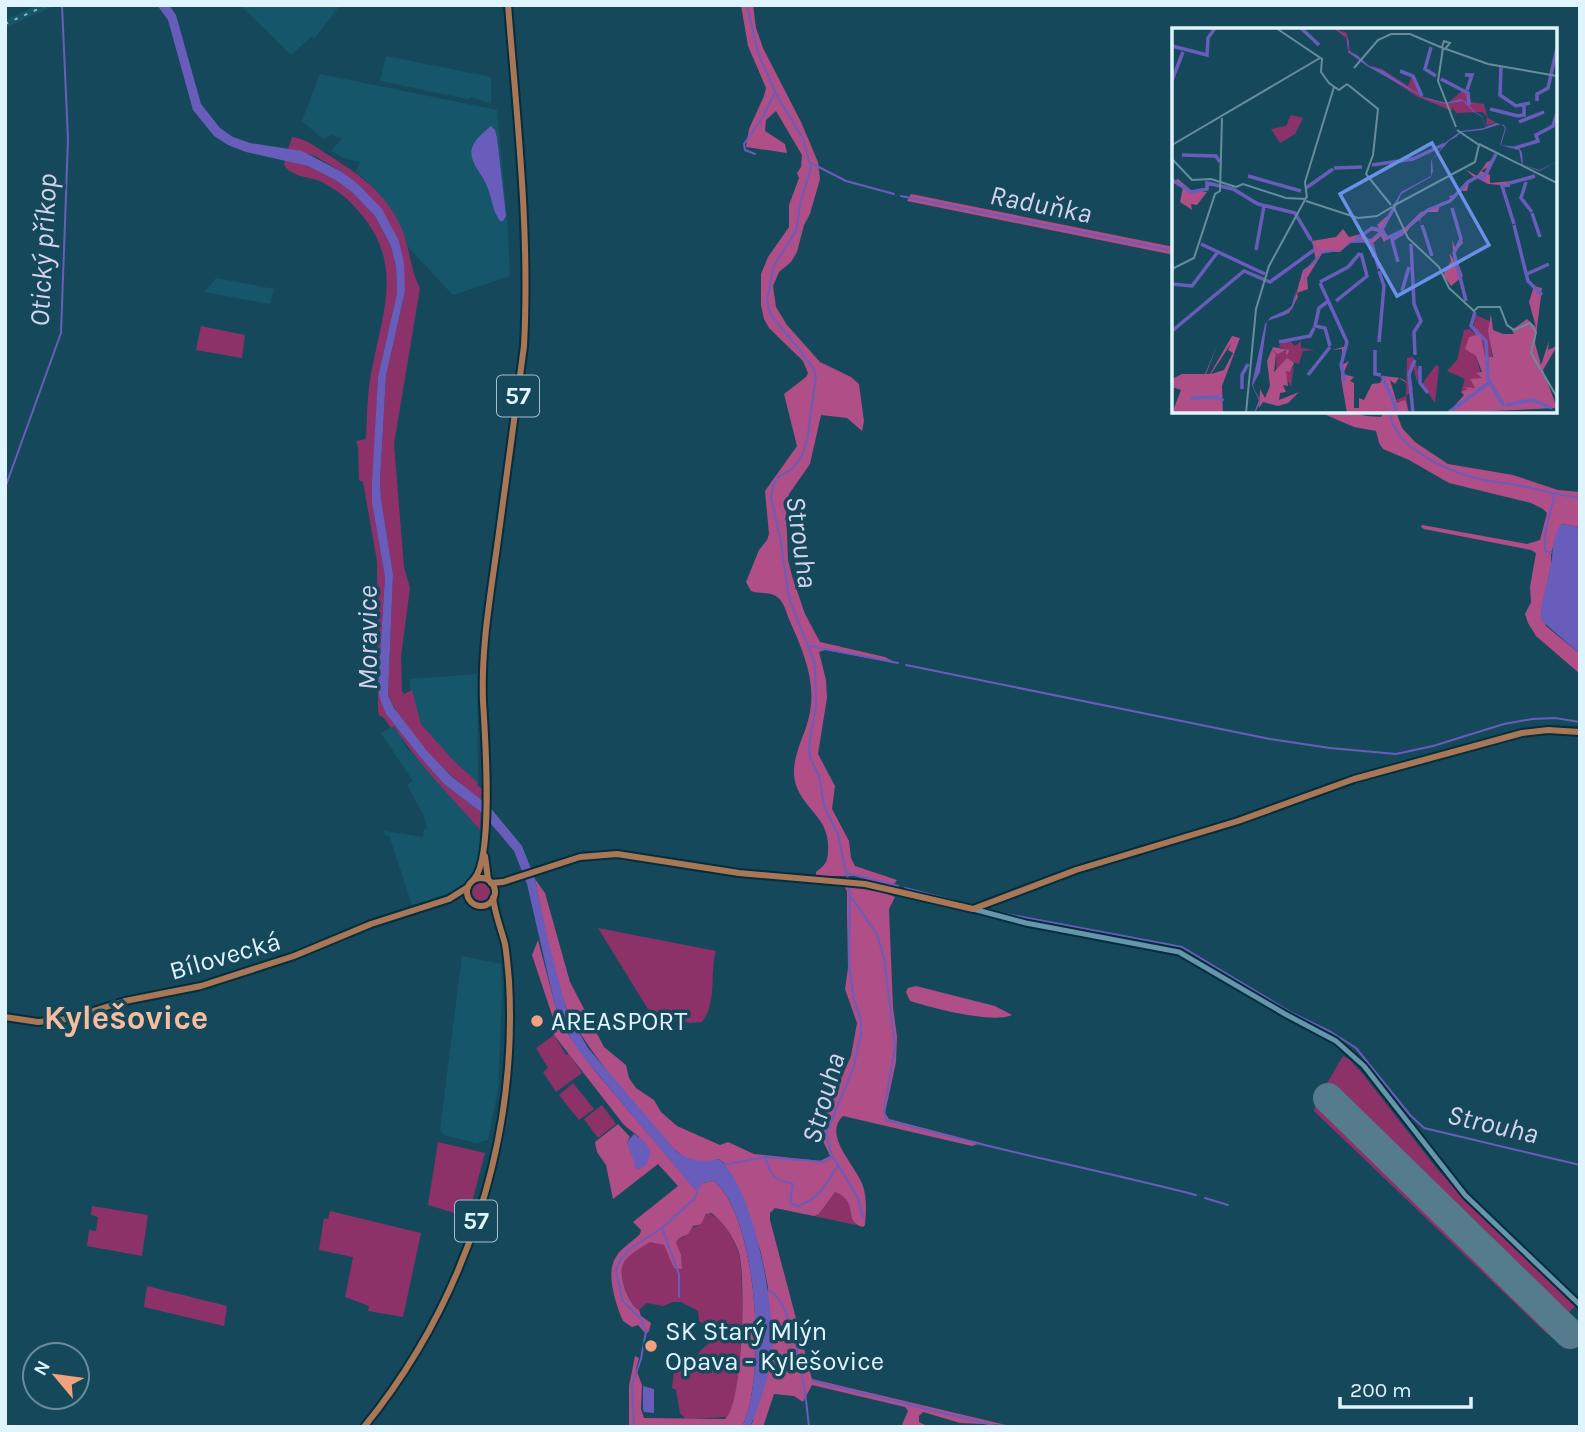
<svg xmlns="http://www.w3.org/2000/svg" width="1585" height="1432" font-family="Karla,sans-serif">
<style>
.built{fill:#16566b}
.green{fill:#8d3169}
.forest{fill:#b04e87}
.water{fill:#695dbb}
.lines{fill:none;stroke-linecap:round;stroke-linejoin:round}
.stream{stroke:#695dbb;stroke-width:2}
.runway{stroke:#547c8c;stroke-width:30}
.minor-casing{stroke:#052d3b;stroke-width:9}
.major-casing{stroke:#052d3b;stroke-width:10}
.minor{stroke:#6596ab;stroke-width:5}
.major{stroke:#a97756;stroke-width:6}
.rail{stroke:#91b0bd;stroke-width:2;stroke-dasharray:3.5 7;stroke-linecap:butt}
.poi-dot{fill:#f1a17b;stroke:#16485b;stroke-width:2.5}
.labels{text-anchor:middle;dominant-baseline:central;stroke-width:7;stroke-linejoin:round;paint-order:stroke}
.shield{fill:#16485b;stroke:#a3c0cc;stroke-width:2}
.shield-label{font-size:24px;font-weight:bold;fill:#e0f4fd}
.street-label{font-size:26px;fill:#e0f4fd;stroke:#16485b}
.poi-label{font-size:26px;fill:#e0f4fd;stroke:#16485b;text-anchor:start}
.water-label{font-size:28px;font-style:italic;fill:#d4d3ed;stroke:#16485b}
.district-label{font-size:33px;font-weight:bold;fill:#f8bc9f;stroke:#16485b}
.inset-river{fill:none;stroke:#695dbb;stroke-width:3.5}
.inset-road{fill:none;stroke:#678d9c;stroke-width:2}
.view{fill:#6b90e7;fill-opacity:0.15;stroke:#6b90e7;stroke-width:3.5}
.inset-edge{fill:none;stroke:#e0f4fd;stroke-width:3.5}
</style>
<rect width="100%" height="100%" fill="#16485b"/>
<!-- built -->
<g class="built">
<polygon points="39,5 56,5 5,28 5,20"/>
<polygon points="240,5 340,5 315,38 312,36 291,55"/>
<polygon points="386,56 491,77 491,104 472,97 468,99 380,81"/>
<polygon points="320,74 497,110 507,218 510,276 453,295 424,264 409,248 392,210 368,182 356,172 360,162 346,159 331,151 342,139 332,135 323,139 302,121"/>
<polygon points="216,278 274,289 270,304 205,292"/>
<polygon points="477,674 478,783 453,760 421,724 410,685 410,679"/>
<polygon points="394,726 407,748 453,796 480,830 478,866 463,885 454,892 412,905 389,835 385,836 384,831 423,837 424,829 427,829 423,814 407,785 413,781 381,733"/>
<polygon points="462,956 501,964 502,994 498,1090 488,1140 476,1143 444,1135 440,1130"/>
</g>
<!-- green -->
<g class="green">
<path d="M292,137C306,139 313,145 325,153C356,172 386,192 401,227C410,247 410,270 420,288L394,444L404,567L410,588L401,656L402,691L404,694L412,690L421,724L453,760L478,783L477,785L482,789L481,800C445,772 406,737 388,694L393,574L381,499L380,480L386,376L405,291L399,241L342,172L315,156L288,149Z"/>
<path d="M285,160L308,166L337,181L353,193L375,216L391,246L396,267L397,293L378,377L372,503L385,577L378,686L386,714L421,758L444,784L481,812L480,830C452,797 418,765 394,726L391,728L384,718L379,715L378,711L377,561L363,482L359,480L358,447L356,441L366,439C367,420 367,399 370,380C381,313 409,262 352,204C344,195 333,188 322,182C309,176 293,178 284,165Z"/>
<polygon points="201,326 245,335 242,358 196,350"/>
<circle cx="481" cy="891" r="10"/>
<path d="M598,928L716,951C709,974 718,1001 702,1022L690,1023L651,1014Z"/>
<polygon points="554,1035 566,1055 569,1054 582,1073 556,1092 543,1072 548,1068 536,1048"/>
<polygon points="1343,1056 1349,1059 1362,1073 1438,1170 1469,1204 1575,1306 1563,1319 1550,1308 1547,1310 1534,1298 1532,1301 1545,1313 1543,1316 1567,1339 1563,1343 1546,1333 1314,1111 1316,1102"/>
<polygon points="573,1083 594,1109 579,1120 559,1095"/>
<polygon points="602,1105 616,1124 598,1138 584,1119"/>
<polygon points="438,1142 485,1153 468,1217 428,1205"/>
<path d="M835,1192C856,1199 846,1212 856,1225L814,1216L819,1214Z"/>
<polygon points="92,1206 148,1215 142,1256 87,1246 89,1230 96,1231 98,1217 91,1215"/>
<polygon points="330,1211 421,1233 403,1317 368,1311 369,1306 345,1297 353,1257 319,1250 324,1218 328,1219"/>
<path d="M708,1213C722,1217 736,1241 739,1255C745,1281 743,1399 727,1417L686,1419L680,1413L676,1390L672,1388L675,1365L691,1368L699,1352L710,1342L712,1330L699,1321L698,1311L681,1302H673L663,1306L647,1303L639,1310C628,1305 618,1272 623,1263C628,1254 642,1246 651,1241L664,1245L682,1269L681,1254L676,1243L678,1239L684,1237L690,1228L697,1226Z"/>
<polygon points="147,1286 227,1306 224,1326 144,1307"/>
</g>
<!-- forest -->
<g class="forest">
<path d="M741,5H753L756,28L763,48L801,122L818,162L820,179L810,214L804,225L797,252L791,262L779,272L773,286L776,307L787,325L820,362L851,377L859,384L864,421L862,431L847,418L821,415L810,464L789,494L786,507L788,560L792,576L805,614L820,642L885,657L896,663L825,650L819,652L826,680L827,698L818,754L835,786L832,809L849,841L851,858L855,866L897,880L892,887L855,876H816V872C825,865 828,862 828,850C830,818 805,811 796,785C788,760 806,736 810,712C816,679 802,649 789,619C786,612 784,601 776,596C770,592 759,594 751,591L746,582L759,550L767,540L769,534L765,491L797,446L784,394L806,377L808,373L803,361L769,328L764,319L761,305V274L768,257L789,227V205L799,178L797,173L801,167L802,155L776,111L766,120L765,131L785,144L787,153L746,147L749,129L764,96L766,88L748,46Z"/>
<polygon points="911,194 1174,247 1174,255 907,201"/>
<polygon points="1317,411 1347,411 1366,416 1381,417 1384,411 1396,411 1402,428 1415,442 1448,464 1513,475 1558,490 1580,492 1580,527 1561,524 1551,553 1551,565 1541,612 1546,626 1580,654 1580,674 1536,636 1528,623 1525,614 1531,602 1530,587 1536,553 1531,550 1424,529 1421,527 1422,525 1527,544 1540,540 1547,513 1543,509 1531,503 1449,483 1409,460 1383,449 1379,443 1376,431 1354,427"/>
<path d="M535,879L545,893L570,982L604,1047L626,1065L629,1078L636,1088L654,1100L661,1112L677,1126L720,1145L728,1142L754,1154L820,1161L830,1156L821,1137V1124L851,1056L857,1023L845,989L848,968L847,914V891L844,886L882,892L895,897L889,909L893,1007L897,1037L896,1062L885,1113L889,1119L981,1143L972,1146L843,1116C822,1136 856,1165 863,1186C867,1199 866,1211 865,1225L863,1227C842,1222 860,1201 835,1192L819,1214L814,1216L775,1208L770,1213V1220L812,1379L1006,1425L960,1423L923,1412L919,1416V1422L929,1427H901L908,1411L905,1407L812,1385L803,1402L794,1396L774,1394L763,1427H750L753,1421L768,1287L761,1253L748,1211L724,1163L719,1159C710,1162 697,1163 688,1159C664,1149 576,1035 567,1010C551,968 544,922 535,879Z"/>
<path d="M538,940L553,997L559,1017L570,1037L595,1071L695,1189L703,1183L714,1181C758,1218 767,1377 742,1427H629V1386L635,1356L639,1358L636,1369L642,1385L641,1409L644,1418L725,1419C743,1405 746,1278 739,1253C735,1239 723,1221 711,1213L706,1214L701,1224L693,1226L688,1234L678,1239L676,1243L681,1254L682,1269L674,1268L664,1245L650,1242C642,1247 627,1255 623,1264C618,1274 628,1305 639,1310L641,1316L651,1323L649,1331L646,1334L638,1325L632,1327L623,1321C616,1305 605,1273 616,1257C621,1248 632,1242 640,1234L641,1230L633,1222L678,1186L658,1164L613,1199L606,1165L597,1152L595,1142L618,1124L630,1137L627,1142L635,1161V1167L639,1169V1137L624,1125L554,1035L553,1018L532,955Z"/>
<path d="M916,986L995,1006L1012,1015C993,1024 932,1008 910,1001L906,992L908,988Z"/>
</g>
<!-- water -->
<g class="water">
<path d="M157,5H169L176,15L201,104L220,128L233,137L250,143L302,151L342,172L359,185L382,209L399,241L404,263L405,291L386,376L380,480L381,499L393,574L388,695L394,708L427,751L451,776L488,805L522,846L535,879L547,936L567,1012L588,1048L677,1152C691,1161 703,1163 719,1159C755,1189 777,1314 771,1360C768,1378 758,1410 750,1427H742C767,1377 758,1217 714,1181L703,1183L695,1190L581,1054L570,1037L559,1017L553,997L527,884L514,851L481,812L444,784L421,758L386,714L380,699L378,686L385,577L372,503V483L378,377L397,293L396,267L391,246L375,216L353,193L337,181L308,166L246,152L228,145L214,136L193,110L168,20Z"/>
<path d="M491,126L495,130L497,138L506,216L503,221H500C492,210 492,197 486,184C482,173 468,161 472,148C474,140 485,131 491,126Z"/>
<path d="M1561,524L1580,527V654L1541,620C1540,602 1547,586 1550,569C1554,554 1551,537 1561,524Z"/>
<path d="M634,1134L645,1142L651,1152L646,1165L639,1169L635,1167C635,1158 628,1152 627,1142Z"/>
<polygon points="643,1386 654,1389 654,1413 644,1412 643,1409"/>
</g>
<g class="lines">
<!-- stream -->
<g class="stream">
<polyline points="747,5 758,53 776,94 803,139 811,168 801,200 796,231 774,265 767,300 770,314 798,348 813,368 816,376 807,440 802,456 792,469 778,477 773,486 771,498 780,537 789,598 815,664 816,705 809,746 810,758 819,776 824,806 838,834 846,873 898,886"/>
<polyline points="755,154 745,150 744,144 763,117 774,94"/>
<polyline points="811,163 846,181 894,194"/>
<polyline points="901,196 1174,251"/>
<path d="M1390,411C1391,447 1450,472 1479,479C1493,482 1508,483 1522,486C1541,491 1560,495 1580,498"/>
<polyline points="5,488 61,333 68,139 62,5"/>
<path d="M1551,553L1546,552C1541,536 1552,512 1554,494"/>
<polyline points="810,646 898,663"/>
<polyline points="906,665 1270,739 1330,748 1396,754 1433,746 1504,724 1532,719 1555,718 1580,722"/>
<polyline points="905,888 970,905"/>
<path d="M852,898L877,934L884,958L895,1047L884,1110L886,1120C988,1148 1093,1169 1196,1195"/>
<polyline points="1001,913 1182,947 1292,1013 1331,1032 1356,1048 1410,1115 1424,1128 1580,1165"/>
<path d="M765,1158C775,1181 771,1177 793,1184L790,1203L797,1206C819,1200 827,1183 838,1165L832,1156"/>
<polyline points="723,1165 765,1157 825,1162 832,1156 826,1134 853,1069 861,1034 861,1020 854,1000 849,964 850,897 847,873"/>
<polyline points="838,1165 858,1198 863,1217"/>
<polyline points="1205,1198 1228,1205"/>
<polyline points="662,1228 679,1274 679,1297"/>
<path d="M769,1290C796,1306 806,1396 809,1427"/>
<polyline points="813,1381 1000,1427"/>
<polyline points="634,1427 632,1385 641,1359 646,1331 640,1318 622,1300 616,1270 621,1259 628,1250 662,1228 695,1198 700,1184"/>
</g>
<!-- runway -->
<polyline class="runway" points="1328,1098 1570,1334"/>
<defs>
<polyline id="minor" points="973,909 1026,923 1179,952 1285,1014 1336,1041 1364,1066 1465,1195 1580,1305"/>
<g id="major">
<polyline points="485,856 488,879"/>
<circle cx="481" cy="892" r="14"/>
<path d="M474,879C494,857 485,734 483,701C481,649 490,598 497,547C506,480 515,413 524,346C530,232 517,119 508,5"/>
<polyline points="491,883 503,882 580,857 617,854 739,873 865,884 973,909 1076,870 1238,821 1354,779 1522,733 1548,730 1580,732"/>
<polyline points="5,1017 38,1022 68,1019 125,1001 201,986 294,956 371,924 449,899 468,887"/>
<path d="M364,1427C465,1303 518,1141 509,981C508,969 507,956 505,944C501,929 495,914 493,898"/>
</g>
</defs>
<!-- minor casing -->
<use href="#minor" class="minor-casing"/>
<!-- major casing -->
<use href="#major" class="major-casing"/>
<!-- minor -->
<use href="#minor" class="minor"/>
<!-- major -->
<use href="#major" class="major"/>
<!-- rail -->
<polyline class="rail" points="5,24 47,5"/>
</g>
<!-- markers -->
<g class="poi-dot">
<circle cx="537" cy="1021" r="7"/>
<circle cx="651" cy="1346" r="7"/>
</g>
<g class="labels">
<!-- shield labels -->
<g class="shield">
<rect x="497" y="375.5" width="42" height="41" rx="5"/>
<rect x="455" y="1200.5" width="42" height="41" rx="5"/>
</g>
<g class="shield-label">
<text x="518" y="396">57</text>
<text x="476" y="1221">57</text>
</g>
<!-- street labels -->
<g class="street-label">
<text transform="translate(225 956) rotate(-16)">Bílovecká</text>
</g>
<!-- poi labels -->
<g class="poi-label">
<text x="551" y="1021">AREASPORT</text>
<text x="665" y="1331">SK Starý Mlýn<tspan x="665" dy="30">Opava - Kylešovice</tspan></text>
</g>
<!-- water labels -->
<g class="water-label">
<text transform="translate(1041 204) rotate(11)">Raduňka</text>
<text transform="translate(43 250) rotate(-87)">Otický příkop</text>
<text transform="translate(802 542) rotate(82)">Strouha</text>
<text transform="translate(367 638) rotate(-90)">Moravice</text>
<text transform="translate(823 1098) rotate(-74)">Strouha</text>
<text transform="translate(1493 1124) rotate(13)">Strouha</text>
</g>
<!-- district labels -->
<g class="district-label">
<text x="126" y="1018">Kylešovice</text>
</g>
</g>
<!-- overview -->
<g transform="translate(1172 28)">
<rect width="385" height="385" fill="#16485b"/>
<path d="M161,0L175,5L178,23L196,37L210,41L236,58L240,48L251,69L276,75L290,63L297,64L299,74L312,76L316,90L324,95L314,97L315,88L310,84L284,85L280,79V83L246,69L177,25L174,10ZM119,87L131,90L123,106L108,115L99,101L114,98ZM304,287L317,293L320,329H313L309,307L301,301ZM298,301L304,307L297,310L293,321L304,328L310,350L299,352L303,360L289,364L293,351L275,343L285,332L292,302ZM116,311L123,318L129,313V320L143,322L131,323L127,336L113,332L108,341L118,344L122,338L119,358L110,344L105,354L104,326L99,324L116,323L106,318ZM241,329L247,345L245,354L241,337L237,342L241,362L234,368L237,385L232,373L226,376L224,372L234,368L235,330ZM264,337L267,339L263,375L250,356Z" fill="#8d3169"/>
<path d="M323,131L316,146V139L309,143L318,147V155L362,151L328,157L316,156L305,150L297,154L295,163H290L295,155L278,174L268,176L266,184H255L248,190L249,196L247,191L241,194L235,204L220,212L222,219L218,209L212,214L209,208L200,216L204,230L202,226L200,230L198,215L178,214L168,224H151L135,250L136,261L125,265L126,269L117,285L107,288L121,277L131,242L144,233L140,213L164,209L171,201L177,209L196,204L192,207L198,212L207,204L198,202L208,201L205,197L223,181L212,201L215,209L225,207L249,184L265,180L268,175L279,172L277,168L282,167L296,153L303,150L293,141L305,148L315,134ZM6,151L19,162L35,164L25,177L19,176L20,182L8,174L11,159L0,154ZM280,180L291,215L282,225L291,248L279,258L271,247L279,233L277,225L282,232L280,212L283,219L289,214ZM362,258L370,260L363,315L369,337L377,313L376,322L385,318L371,342L385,380L276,385L292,367L289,364L296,361L292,359L303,360L298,351L310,350L304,345L310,344L304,328L293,321L297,309L304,307L299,299V290V299L309,307L313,329H321L316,303L319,286L321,302L331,306H342L340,302L355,291L364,299L357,274ZM60,308L68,310L50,358L51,385H0L9,362L0,359V351L10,346H33L46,315L34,346H38ZM60,314L56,322L61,325L52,342L39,346ZM175,318L170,337L177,333L171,346L182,349L178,353L182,355V380H187V370L192,372L200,356L208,355L212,348L228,350L232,352L236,356L227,350L223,356L218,352L225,375L233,372L237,385H175L169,350L170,321L160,322ZM101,319L117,322L116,326L114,327V322L106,326L100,322L104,326L102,344L115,330L122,335L118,344L114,343L116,358L111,357L114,364L108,365L107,372L127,364L116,375L106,378L91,374L87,380L88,361L93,370L98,358L95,333Z" fill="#b04e87" fill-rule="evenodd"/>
<path d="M162,0L172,6L175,9L177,14L176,22L178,24L185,27L197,38L210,42L251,69L273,75L289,71L294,74L303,84L310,88L313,99L324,95L332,97L334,100L329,117L346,119L350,124L351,137L368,142L385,133L368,143L350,137L347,122L328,117L333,100L329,96L310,102L290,104L284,109L277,113L260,132L261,143L259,149L229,166L224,179L207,209L196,214L179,215L170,222L166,223L148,226L144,234L134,242L133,254L124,262L122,277L120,281L113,287L95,293L88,344L81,357L82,361L86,368L88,372L87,377L83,385H82L87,372L81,360L80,356L93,296L96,292L99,289L119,280L124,262L132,254L133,242L149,224L142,219L139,213V207L142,218L149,223L169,222L179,213L203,210L229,164L259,148V133L274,114L289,103L313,100L310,89L302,84L291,73L273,76L254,71L195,38L176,24L175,9Z" fill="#695dbb"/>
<path class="inset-river" d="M129,0L147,17M0,18L35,27L36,10L43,0M259,19L253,41L264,48M329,39L328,67L344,78L358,75M228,43L241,48L250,68M293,47H300L295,62M269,51L296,65L297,77M0,52L11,24M365,73V66L376,60L385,20M318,81L346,88L352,87V77M347,94L372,84M343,120L366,113L364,107L381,98L385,85M10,127L44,128L48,134M200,137L241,131L273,116M162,140L190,139M76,148L129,163M0,152L19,164L35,161V155L61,161L86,176L123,185L139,212M354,154L349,170L360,184M338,155L363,148M338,157L330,158L342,196M134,160L161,141M280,180L289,211L282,225L294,273M360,185L368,209M250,197L260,228M342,197L356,253L370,267M235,200L256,182L278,173L296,154L307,148L311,151L324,126M183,212L200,200L210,202L215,210L232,202M29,216L93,246M200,216L207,241M239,216L242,276L249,293L242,304L243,327M84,222L92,178M226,234L220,212L231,205M355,246L377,236M148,254L176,239L188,225M148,255L175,314L169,337L173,353M0,256L20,258L45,225M230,263L237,239M164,273L195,248L189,225M155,274L147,280L143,298L153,300L158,318M303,284L299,298L314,313L316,351L332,378M0,303L72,243L98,254L142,222M107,314L138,308L142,300M207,314L212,258L207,243M203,322V346L209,347M248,338V355L256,365M136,347L158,319M210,348L225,382M70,361V347L76,336M19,370L47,369L51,373M334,377L360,372L380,380M241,385L237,346L243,332M276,385L318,354"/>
<path class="inset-road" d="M104,0L150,31L149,44L157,55L167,62L175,56M271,20L266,53L284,99M274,21L316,36L385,48M182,40L206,12L219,6H238L273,21L278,15L272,13L270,19M175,56L206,81L201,127L194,146L219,177M307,116L385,155M0,117L148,30M0,131L20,152L39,151L64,159L71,156L114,170L134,171M135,170L133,154L162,59M134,173L186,190L205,188L220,179M221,178L236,210L267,239L277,260L302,283L306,279H328L335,297L342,302L358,295L364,304L359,325L385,369M221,178L303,134L307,117L285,102M0,241L22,230L43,166L48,163L50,90M74,385L84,281L97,238L135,168"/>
<path class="view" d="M260,115L317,217L225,268L168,166Z"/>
<rect width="385" height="385" class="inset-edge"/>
</g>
<!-- border -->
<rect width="1585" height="1432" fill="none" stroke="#e0f4fd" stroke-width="14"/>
<!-- north arrow -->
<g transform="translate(56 1376) rotate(299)"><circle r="33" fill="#16485b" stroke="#678d9c" stroke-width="2"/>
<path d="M0-5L12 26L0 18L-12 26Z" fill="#f1a17b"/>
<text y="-10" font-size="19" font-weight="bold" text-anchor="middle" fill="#e0f4fd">N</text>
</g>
<!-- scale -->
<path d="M1340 1397v10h131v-10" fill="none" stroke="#e0f4fd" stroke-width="3.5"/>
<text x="1350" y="1397" font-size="21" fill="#e0f4fd" stroke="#16485b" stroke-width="5" paint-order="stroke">200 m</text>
</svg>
